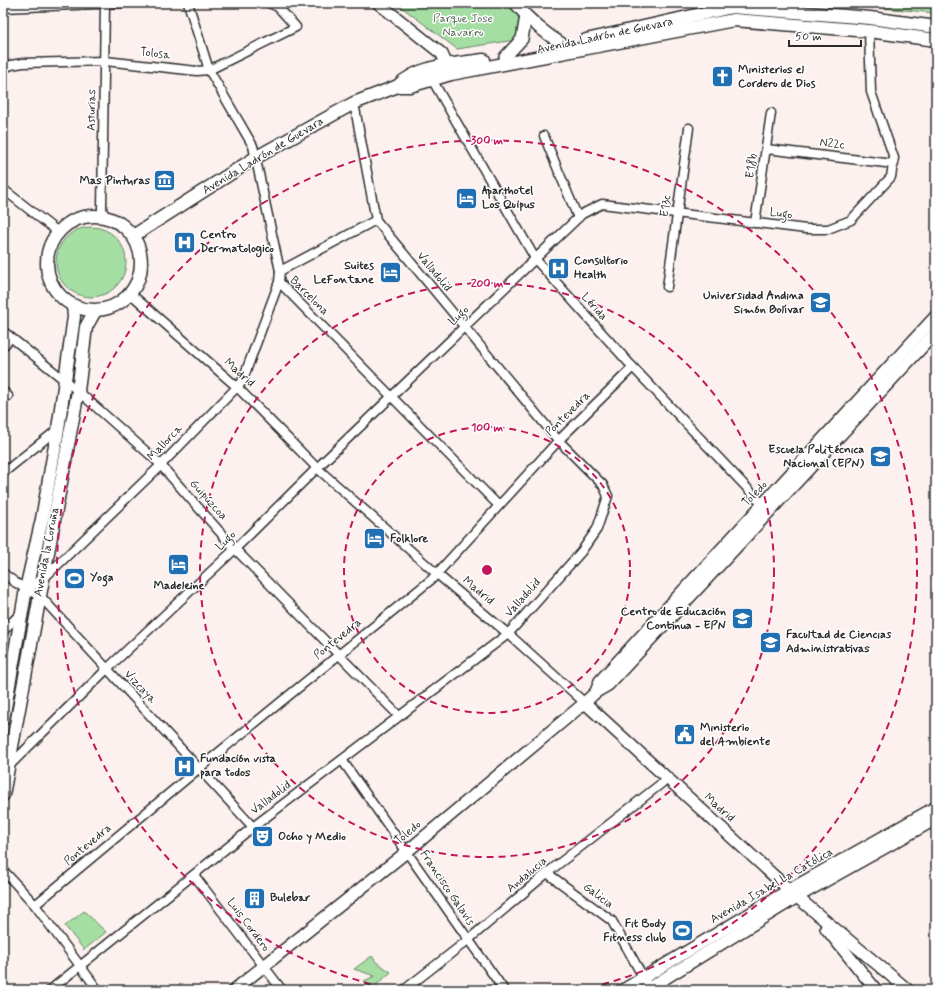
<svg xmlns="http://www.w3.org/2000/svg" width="939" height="993" font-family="Mynerve,sans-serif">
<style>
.green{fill:#a5dea3;stroke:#688467}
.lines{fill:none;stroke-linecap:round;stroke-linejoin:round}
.minor-casing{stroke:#2b2b2b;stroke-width:11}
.tertiary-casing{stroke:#2b2b2b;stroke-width:14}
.secondary-casing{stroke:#2b2b2b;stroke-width:15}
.minor{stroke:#fff;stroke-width:8}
.tertiary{stroke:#fff;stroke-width:11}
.secondary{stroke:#fff;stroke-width:12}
.ring{fill:none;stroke:#c2185b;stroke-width:2;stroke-dasharray:7 5}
.labels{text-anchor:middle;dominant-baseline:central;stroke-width:3;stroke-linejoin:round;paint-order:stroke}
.park-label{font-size:12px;fill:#50614f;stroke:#fff}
.street-label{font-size:12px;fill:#2b2b2b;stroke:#fff}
.poi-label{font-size:12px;font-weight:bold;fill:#2b2b2b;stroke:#fff;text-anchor:start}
.centre{fill:#c2185b;stroke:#fff;stroke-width:2}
.ring-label{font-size:12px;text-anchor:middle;font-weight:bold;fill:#c2185b;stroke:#fff;stroke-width:3;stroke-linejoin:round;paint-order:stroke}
</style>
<rect width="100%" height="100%" fill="#fcf1ee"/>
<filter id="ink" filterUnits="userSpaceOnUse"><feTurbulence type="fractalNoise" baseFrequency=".025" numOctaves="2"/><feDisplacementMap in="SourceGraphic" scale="8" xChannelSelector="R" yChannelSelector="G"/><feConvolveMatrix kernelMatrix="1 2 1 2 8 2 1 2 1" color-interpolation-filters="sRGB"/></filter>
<g filter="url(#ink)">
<!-- green -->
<g class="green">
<path d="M396,3H510C521,15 522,26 515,40L457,49Z"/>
<polygon points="829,3 936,3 936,13"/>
<circle cx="91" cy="262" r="35"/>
<polygon points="84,911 106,932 84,950 65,926"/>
<polygon points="372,956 376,962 391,972 371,990 364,981 375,976 354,969"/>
</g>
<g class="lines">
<defs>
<g id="minor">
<polyline points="3,8 123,3"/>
<polyline points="3,69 11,65 23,63 105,61 197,71 209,70 296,27 278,7 269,3"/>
<polyline points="430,76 536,260 629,363 766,508"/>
<polyline points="544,136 578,218"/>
<polyline points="766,149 894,164"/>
<polyline points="3,189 58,232"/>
<polyline points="105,217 102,209 105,3"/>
<polyline points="755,223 771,113"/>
<polyline points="280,271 376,220"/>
<polyline points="279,282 498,505"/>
<polyline points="667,287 689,128"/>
<polyline points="131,294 237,387 317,468 437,574 513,638 585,703"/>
<polyline points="3,331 78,391 158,462 235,549 399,716"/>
<polyline points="3,346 11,338"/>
<polyline points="3,391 8,396"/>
<polyline points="3,473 58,429"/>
<polyline points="3,573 16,583 41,597 253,827"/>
<polyline points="26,589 44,578 160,466 242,382 279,282 280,271 253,146 209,70 188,3"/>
<polyline points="3,631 22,612"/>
<polyline points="342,760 504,990"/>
<polyline points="8,767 109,667 235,549 317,468 582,214 602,204 806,229 828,229 851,220 891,177 894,158 871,92 869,31"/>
<polyline points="3,870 35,905 98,990"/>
<polyline points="547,873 612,921 649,988"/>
<polyline points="194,875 282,990"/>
<polyline points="35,905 202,766 432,579 558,441 633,367"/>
<polyline points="50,990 253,827 508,634 581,552 597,529 608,496 603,485 558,440 376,220 354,103"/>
<polyline points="404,990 468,940 547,873 667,779"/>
</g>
<g id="tertiary">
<polyline points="378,3 442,54 450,72"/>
<path d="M515,3C529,20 545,34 564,45"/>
<polyline points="505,57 522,39 526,16"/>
<polyline points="596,692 600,681 936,316"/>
<polyline points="585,703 797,897 908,990"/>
<polyline points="826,928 876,990"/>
<polyline points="234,990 404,854 581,706 596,692 608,685 936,332"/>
<polyline points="623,990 789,890 936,807"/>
<polyline points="646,990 797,897 936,819"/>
</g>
<g id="secondary">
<polyline points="586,40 732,7 870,18 936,27"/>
<path d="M398,86C418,65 456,64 484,60"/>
<circle cx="94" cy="263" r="47"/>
<polyline points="133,236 255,158 354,103 398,86 410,86 451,74 734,20 869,31 936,40"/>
<polyline points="3,719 26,589 42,519 58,429 74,317 73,306"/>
<polyline points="3,795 78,391 86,327 95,311"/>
</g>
</defs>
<!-- minor casing -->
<use href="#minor" class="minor-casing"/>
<!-- tertiary casing -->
<use href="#tertiary" class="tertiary-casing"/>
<!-- secondary casing -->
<use href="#secondary" class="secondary-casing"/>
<!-- minor -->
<use href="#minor" class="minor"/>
<!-- tertiary -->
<use href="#tertiary" class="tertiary"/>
<!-- secondary -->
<use href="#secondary" class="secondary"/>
</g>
</g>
<!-- distance rings -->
<g class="ring">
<circle cx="487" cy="570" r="143"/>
<circle cx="487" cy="570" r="287"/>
<path d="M394 990A430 430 0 1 1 580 990"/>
</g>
<!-- icons -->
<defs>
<symbol id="church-square" viewBox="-11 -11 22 22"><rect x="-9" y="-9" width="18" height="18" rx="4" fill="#1f6fb2" stroke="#fff"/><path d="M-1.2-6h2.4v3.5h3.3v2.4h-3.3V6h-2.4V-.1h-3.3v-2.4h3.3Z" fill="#fff"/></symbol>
<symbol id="museum-square" viewBox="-11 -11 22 22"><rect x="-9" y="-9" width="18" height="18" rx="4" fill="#1f6fb2" stroke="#fff"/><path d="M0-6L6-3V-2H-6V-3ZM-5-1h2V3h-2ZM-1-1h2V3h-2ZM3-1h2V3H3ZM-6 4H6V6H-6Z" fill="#fff"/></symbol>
<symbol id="hotel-square" viewBox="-11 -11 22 22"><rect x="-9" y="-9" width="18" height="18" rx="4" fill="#1f6fb2" stroke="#fff"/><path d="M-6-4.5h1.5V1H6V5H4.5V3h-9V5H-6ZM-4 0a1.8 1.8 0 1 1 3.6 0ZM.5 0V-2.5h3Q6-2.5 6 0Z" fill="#fff"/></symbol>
<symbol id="hospital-square" viewBox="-11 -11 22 22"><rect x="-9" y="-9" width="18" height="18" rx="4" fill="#1f6fb2" stroke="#fff"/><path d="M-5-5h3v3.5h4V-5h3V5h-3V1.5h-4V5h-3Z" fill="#fff"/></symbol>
<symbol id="university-square" viewBox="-11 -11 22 22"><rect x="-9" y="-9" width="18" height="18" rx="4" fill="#1f6fb2" stroke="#fff"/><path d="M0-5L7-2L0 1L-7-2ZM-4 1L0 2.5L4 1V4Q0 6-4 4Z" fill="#fff"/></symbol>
<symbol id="stadium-square" viewBox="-11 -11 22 22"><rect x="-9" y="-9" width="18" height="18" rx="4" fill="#1f6fb2" stroke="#fff"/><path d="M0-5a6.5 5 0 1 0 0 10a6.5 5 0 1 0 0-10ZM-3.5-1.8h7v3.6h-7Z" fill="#fff"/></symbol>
<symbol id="civic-square" viewBox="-11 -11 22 22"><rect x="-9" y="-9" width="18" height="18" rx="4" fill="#1f6fb2" stroke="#fff"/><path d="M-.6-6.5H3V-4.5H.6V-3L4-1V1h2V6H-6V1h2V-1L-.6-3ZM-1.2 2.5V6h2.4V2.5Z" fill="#fff"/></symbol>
<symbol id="theatre-square" viewBox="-11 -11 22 22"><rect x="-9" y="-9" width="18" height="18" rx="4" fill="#1f6fb2" stroke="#fff"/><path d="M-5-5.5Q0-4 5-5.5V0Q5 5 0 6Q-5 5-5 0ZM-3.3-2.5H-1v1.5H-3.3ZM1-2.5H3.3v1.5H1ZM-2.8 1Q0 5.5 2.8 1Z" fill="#fff"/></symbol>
<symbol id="building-square" viewBox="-11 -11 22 22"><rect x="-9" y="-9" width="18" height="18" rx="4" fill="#1f6fb2" stroke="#fff"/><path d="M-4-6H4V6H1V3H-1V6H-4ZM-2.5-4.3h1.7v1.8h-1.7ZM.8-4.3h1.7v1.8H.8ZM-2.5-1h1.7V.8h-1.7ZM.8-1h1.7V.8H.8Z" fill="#fff"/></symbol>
</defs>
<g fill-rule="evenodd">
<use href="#church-square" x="710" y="64" width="25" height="25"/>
<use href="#museum-square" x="152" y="168" width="25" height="25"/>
<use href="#hotel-square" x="454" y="186" width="25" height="25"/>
<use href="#hospital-square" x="172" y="230" width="25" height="25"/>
<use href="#hospital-square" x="546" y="256" width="25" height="25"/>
<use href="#hotel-square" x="378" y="260" width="25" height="25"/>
<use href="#university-square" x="808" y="290" width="25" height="25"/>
<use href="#university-square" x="868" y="444" width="25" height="25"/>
<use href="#hotel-square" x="362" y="526" width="25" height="25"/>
<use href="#hotel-square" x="166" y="552" width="25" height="25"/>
<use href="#stadium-square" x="62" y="566" width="25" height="25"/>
<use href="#university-square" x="730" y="606" width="25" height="25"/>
<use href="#university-square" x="758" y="630" width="25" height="25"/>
<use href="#civic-square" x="672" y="722" width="25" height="25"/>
<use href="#hospital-square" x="172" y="754" width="25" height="25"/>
<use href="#theatre-square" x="250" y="824" width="25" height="25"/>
<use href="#building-square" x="242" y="886" width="25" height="25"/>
<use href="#stadium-square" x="670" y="918" width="25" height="25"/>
</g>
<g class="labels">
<!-- park labels -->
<g class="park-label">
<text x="463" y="19">Parque Jose<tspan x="463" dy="14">Navarro</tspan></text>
</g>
<!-- street labels -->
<g class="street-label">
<text transform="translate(605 36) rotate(-12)">Avenida Ladrón de Guevara</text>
<text transform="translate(155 54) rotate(7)">Tolosa</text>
<text transform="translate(92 110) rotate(-89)">Asturias</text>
<text transform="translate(832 144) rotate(7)">N22c</text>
<text transform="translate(263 156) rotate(-31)">Avenida Ladrón de Guevara</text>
<text transform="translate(752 166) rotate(-81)">E18b</text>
<text transform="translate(666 206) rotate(-82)">E13c</text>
<text transform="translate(781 214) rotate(8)">Lugo</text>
<text transform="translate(434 272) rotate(51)">Valladolid</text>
<text transform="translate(309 296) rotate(45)">Barcelona</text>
<text transform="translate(594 307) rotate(48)">Lérida</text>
<text transform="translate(459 316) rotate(-43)">Lugo</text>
<text transform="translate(239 373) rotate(42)">Madrid</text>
<text transform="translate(568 414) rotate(-45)">Pontevedra</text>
<text transform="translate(165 443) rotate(-46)">Mallorca</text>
<text transform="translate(755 494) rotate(-46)">Toledo</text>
<text transform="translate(208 500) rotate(48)">Guipúzcoa</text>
<text transform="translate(226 541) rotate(-44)">Lugo</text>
<text transform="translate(47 552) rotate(-79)">Avenida la Coruña</text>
<text transform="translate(478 591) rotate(40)">Madrid</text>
<text transform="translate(523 598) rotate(-48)">Valladolid</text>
<text transform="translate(338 639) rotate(-39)">Pontevedra</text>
<text transform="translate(140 687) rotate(47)">Vizcaya</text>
<text transform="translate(271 798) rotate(-37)">Valladolid</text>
<text transform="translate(719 808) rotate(42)">Madrid</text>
<text transform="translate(408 833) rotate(-40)">Toledo</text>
<text transform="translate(88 845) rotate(-40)">Pontevedra</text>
<text transform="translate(527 875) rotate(-40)">Andalucia</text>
<text transform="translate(772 886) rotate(-30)">Avenida Isabel La Católica</text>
<text transform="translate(447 888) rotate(56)">Francisco Galavis</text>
<text transform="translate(598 896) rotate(37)">Galicia</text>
<text transform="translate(248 925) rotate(53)">Luis Cordero</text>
</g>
<!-- poi labels -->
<g class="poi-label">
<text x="738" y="70">Ministerios el<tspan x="738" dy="14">Cordero de Dios</tspan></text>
<text x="150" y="181" text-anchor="end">Mas Pinturas</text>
<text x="482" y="191">Aparthotel<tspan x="482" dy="14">Los Quipus</tspan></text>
<text x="200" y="235">Centro<tspan x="200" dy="14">Dermatologico</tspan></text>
<text x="574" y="261">Consultorio<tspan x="574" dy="14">Health</tspan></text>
<text x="374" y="266" text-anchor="end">Suites<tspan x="374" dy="14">LeFontane</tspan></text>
<text x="804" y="296" text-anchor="end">Universidad Andina<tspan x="804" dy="14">Simón Bolívar</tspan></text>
<text x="864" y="450" text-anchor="end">Escuela Politécnica<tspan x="864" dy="14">Nacional (EPN)</tspan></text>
<text x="390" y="539">Folklore</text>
<text x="90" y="578">Yoga</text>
<text x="179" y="586" text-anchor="middle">Madeleine</text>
<text x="726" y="612" text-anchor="end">Centro de Educación<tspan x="726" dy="14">Continua - EPN</tspan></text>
<text x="786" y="635">Facultad de Ciencias<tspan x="786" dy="14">Administrativas</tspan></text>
<text x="700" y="728">Ministerio<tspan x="700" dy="14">del Ambiente</tspan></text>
<text x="200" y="759">Fundación vista<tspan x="200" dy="14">para todos</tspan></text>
<text x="278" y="837">Ocho y Medio</text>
<text x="270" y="898">Bulebar</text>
<text x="666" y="924" text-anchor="end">Fit Body<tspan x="666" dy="14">Fitness club</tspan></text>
</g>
</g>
<circle cx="487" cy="570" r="6" class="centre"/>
<g class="ring-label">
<text x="487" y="144">300 m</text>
<text x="487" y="287">200 m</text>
<text x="487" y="431">100 m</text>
</g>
<!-- margin -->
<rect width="939" height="993" fill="none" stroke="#fff" stroke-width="16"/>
<rect x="8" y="8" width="923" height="977" fill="none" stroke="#2b2b2b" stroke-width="1.5" filter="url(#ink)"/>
<!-- scale -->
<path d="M789 40v6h72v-6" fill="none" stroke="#2b2b2b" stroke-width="2"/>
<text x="795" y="40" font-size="12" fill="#2b2b2b" stroke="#ffffff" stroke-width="3" paint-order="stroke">50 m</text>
</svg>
